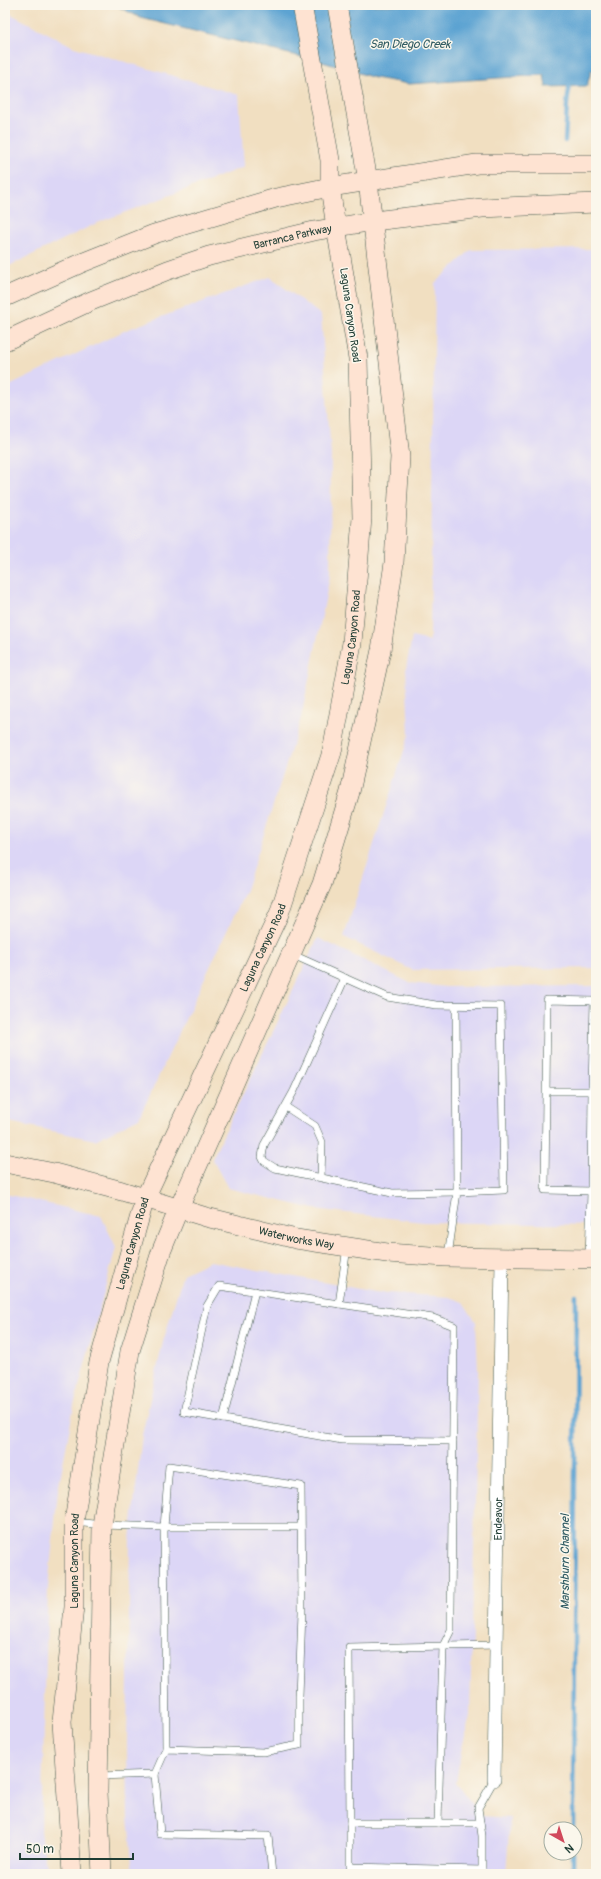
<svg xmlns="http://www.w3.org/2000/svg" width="601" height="1879" font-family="Pangolin,sans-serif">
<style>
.built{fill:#dcd6f6}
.water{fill:#5ba3d2;stroke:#3d7083}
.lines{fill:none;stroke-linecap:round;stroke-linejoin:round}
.stream{stroke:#5ba3d2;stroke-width:4.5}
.lane-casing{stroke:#3e5549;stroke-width:8}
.street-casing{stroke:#3e5549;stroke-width:14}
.secondary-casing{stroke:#3e5549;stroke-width:20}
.lane{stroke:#fff;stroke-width:7}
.street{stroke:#fff;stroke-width:13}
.secondary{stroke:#fee3d2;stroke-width:19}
.labels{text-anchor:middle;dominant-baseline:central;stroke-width:3;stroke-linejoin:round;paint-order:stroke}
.street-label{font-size:11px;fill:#1f3d34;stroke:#fbf7ec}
.water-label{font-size:12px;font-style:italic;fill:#315c63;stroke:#fbf7ec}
</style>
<rect width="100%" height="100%" fill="#fbf7ec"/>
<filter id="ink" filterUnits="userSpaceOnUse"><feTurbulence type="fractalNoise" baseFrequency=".025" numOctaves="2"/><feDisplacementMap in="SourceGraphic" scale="8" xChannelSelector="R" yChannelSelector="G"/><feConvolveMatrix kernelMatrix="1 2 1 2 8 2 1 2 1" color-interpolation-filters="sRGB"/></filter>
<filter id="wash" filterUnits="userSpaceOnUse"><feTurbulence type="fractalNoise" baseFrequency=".012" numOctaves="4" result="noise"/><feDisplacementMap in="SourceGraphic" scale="16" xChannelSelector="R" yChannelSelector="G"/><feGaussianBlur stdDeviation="0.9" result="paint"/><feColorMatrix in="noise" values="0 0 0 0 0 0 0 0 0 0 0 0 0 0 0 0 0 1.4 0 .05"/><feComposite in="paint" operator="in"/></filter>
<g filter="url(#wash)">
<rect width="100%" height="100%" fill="#f1dfc1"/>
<!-- built -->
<g class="built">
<polygon points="5,11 74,47 239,95 244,167 97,223 5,268"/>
<polygon points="596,249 596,968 412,970 344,937 409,735 406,668 412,637 430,641 435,283 471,250"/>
<polygon points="270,277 321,315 331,455 330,576 301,718 246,890 139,1118 95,1140 5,1121 5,388 126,330"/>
<polygon points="318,938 410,983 446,987 596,986 596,1225 423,1222 314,1209 228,1188 212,1159"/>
<polygon points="5,1194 101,1216 116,1247 74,1405 58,1490 48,1588 41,1831 47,1874 5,1874"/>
<polygon points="210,1261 375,1292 449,1297 463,1302 476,1322 478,1371 470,1716 461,1752 456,1783 482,1816 510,1818 506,1874 133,1874 128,1817 127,1744 130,1540 142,1435 163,1342 183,1274"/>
</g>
<!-- water -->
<polygon class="water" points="115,5 596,5 596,71 591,71 587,86 546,87 544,75 409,84 375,78 326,63 141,18"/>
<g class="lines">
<!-- stream -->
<g class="stream">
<polyline points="565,141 567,104 570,81"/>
<polyline points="573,1829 576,1296"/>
<polyline points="573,1874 573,1853"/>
</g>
</g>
</g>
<g filter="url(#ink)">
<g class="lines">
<defs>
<g id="lane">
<polyline points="291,954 387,997 436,1005 501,1006 504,1190 457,1192 448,1256"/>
<polyline points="345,978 294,1091 264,1145 262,1157 264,1161 275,1168 392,1193 457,1192 456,1006"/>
<polyline points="547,1091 592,1091 594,1001 547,1000 545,1190 591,1191 592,1091 596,1091"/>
<polyline points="286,1107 315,1126 322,1142 321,1177"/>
<polyline points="589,1259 591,1191 596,1191"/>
<polyline points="339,1304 347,1247"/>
<polyline points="223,1419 255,1291"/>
<polyline points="75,1522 102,1525 164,1527 169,1466 301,1486 302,1612 299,1696 299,1745 263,1752 166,1749 155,1774 99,1776"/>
<polyline points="166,1749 164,1527 301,1527"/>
<polyline points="155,1774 160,1834 268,1836 272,1874"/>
<polyline points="350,1823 350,1867 482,1870"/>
<polyline points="438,1823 443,1646 451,1630 451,1609 454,1326 433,1318 219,1286 207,1306 184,1412 342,1440 453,1441"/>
<polyline points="480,1823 350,1823 349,1648 497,1645"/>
<polyline points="482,1873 482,1836 478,1808 494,1780"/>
</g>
<g id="street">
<path id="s1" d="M494,1780L502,1259"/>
</g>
<g id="secondary">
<polyline points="5,297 79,264 154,234 276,198 330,187 477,164 596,164"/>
<path id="s2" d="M5,341L91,301L168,270L209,256L314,231L374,221L482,208L596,203"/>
<path id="s3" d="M5,1163L54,1173L122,1191L206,1217L296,1239L387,1253L445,1257L596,1259"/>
<path id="s4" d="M72,1874L62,1722L74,1607V1522L99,1362L145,1198L279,914L332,752L352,643L362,518L358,358L336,227L330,187V160L302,5"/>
<polyline points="102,1874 98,1792 102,1525 130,1351 161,1252 179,1208 322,884 350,792 381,650 394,563 400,457 368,181 337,5"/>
</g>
</defs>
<!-- lane casing -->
<use href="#lane" class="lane-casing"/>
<!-- street casing -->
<use href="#street" class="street-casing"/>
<!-- secondary casing -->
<use href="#secondary" class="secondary-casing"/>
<!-- lane -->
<use href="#lane" class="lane"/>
<!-- street -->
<use href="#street" class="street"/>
<!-- secondary -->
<use href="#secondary" class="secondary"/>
</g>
</g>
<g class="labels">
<!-- street labels -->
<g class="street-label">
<text stroke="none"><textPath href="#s2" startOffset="307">Barranca Parkway</textPath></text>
<text transform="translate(350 315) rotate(82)">Laguna Canyon Road</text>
<text stroke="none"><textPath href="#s4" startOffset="1286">Laguna Canyon Road</textPath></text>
<text stroke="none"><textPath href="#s4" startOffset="962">Laguna Canyon Road</textPath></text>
<text stroke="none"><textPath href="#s3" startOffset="301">Waterworks Way</textPath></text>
<text stroke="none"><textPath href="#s4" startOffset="638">Laguna Canyon Road</textPath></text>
<text stroke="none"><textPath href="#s1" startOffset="261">Endeavor</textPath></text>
<text stroke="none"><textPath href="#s4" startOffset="314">Laguna Canyon Road</textPath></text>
</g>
<!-- water labels -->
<g class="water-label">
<text x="410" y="44">San Diego Creek</text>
<text transform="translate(565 1562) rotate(-90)">Marshburn Channel</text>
</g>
</g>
<!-- margin -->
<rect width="601" height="1879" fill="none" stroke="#fbf7ec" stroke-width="20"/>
<!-- north arrow -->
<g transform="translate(563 1841) rotate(141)"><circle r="19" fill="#fbf7ec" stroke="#a3ada2"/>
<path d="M0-3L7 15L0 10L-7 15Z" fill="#d1495b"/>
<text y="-6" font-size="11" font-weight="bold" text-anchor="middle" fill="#1f3d34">N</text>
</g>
<!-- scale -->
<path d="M20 1853v6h113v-6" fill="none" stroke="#1f3d34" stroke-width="2"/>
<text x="26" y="1853" font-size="12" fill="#1f3d34" stroke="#fbf7ec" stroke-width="3" paint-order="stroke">50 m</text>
</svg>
